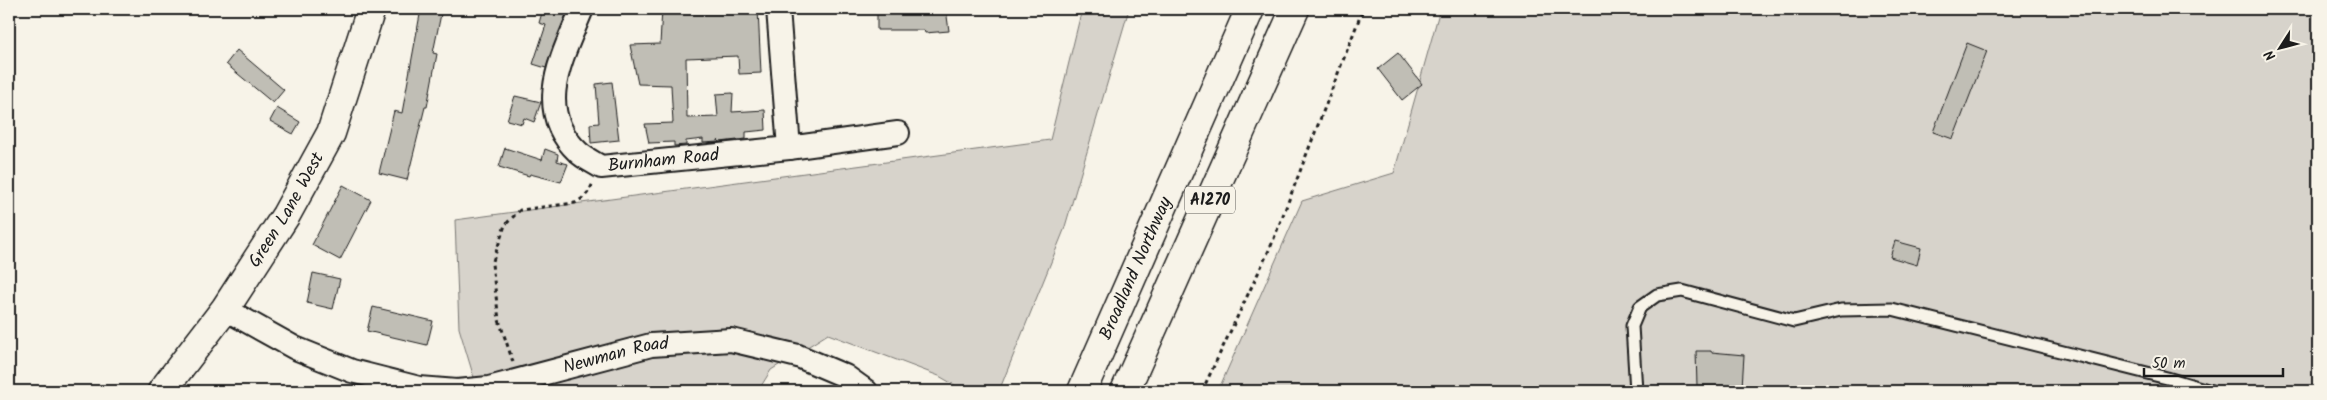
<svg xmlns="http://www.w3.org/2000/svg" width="2327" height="400" font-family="Kalam,sans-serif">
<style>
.green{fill:#d7d3cb;stroke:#7a7874}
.building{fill:#c0beb5;stroke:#1c1c1c}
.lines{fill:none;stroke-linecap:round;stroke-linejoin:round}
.service-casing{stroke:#1c1c1c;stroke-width:15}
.minor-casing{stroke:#1c1c1c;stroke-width:26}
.tertiary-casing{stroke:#1c1c1c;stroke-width:31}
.trunk-casing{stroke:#1c1c1c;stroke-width:31}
.path{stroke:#1c1c1c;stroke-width:3;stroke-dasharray:4 4;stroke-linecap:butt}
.service{stroke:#f7f3e8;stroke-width:11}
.minor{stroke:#f7f3e8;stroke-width:22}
.tertiary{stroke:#f7f3e8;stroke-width:28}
.trunk{stroke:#f7f3e8;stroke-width:28}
.labels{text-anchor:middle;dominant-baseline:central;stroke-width:5;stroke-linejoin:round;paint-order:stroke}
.shield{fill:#f7f3e8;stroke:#5e5c59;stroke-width:1}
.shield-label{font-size:16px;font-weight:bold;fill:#1c1c1c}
.street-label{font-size:18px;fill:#1c1c1c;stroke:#f7f3e8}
</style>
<rect width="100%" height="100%" fill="#f7f3e8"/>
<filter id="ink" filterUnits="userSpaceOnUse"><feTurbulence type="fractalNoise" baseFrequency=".02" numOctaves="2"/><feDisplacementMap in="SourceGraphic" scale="10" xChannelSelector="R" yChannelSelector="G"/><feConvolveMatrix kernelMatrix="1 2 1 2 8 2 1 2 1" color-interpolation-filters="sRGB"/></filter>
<g filter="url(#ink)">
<!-- green -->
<g class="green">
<polygon points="1082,9 1129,9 1064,230 999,391 965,391 939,376 828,334 771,370 758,391 478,391 459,328 455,220 1050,140"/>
<polygon points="1440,9 2318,9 2318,391 1218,391 1302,201 1394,173"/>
</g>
<!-- building -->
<g class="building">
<polygon points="421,9 442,9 433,53 437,54 427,107 425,107 407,180 379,173 394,111 402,113"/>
<polygon points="543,9 568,9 546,68 533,64 546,25 539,23"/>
<polygon points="662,9 758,9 761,73 739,74 738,56 686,58 687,118 718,117 716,94 733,93 732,112 765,110 766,130 746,132 746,139 720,142 718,140 718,142 703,143 703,139 686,141 686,145 674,146 674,142 649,143 645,124 673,123 671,85 638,84 630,45 660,44"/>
<polygon points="877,9 946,9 949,31 925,33 924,30 877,30"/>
<polygon points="1967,43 1987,51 1953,139 1933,132"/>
<polygon points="237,50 284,90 273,103 226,64"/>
<polygon points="1398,53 1422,84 1402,100 1378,69"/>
<polygon points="612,82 619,140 591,143 590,124 599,123 596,84"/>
<polygon points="515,96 541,102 534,122 524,118 522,124 507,120"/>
<polygon points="277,108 300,122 293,134 270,121"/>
<polygon points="505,148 542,160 545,149 558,154 557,161 568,164 561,182 530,174 529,176 499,167"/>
<polygon points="343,185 371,200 340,260 312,245"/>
<polygon points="1895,241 1921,248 1917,265 1890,257"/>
<polygon points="313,273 340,279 333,309 307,303"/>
<polygon points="373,307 433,321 427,345 367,331"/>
<polygon points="1696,351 1711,351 1711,352 1744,355 1742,387 1697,386"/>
</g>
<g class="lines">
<defs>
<polyline id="service" points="1636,391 1632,326 1640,307 1657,295 1682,291 1794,321 1841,310 1892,309 2167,378 2211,391"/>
<g id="minor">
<path id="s1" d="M582,9C563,56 532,109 578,152C584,158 593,162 601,167L789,148L898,133"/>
<polyline points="778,9 789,148"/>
<path id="s2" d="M225,309L295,348L352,371L419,388L457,391L489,388L651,345L731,340L798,356L845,376L866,391"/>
</g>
<g id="tertiary">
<path id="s3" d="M162,391L225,309L286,215L331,133L371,9"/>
</g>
<g id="trunk">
<path id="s4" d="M1082,391L1250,9"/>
<polyline points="1125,391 1295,9"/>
</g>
</defs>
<!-- service casing -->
<use href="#service" class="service-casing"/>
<!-- minor casing -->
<use href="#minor" class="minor-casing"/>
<!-- tertiary casing -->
<use href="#tertiary" class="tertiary-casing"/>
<!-- trunk casing -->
<use href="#trunk" class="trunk-casing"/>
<!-- path -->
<g class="path">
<path d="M513,362L499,320L492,264L505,225L520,210L575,203C584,198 589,193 593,183"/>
<polyline points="1202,391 1271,246 1363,9"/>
</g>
<!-- service -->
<use href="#service" class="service"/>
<!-- minor -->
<use href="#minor" class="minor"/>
<!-- tertiary -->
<use href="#tertiary" class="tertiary"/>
<!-- trunk -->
<use href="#trunk" class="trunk"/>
</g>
</g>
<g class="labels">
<!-- shield labels -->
<rect class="shield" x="1185" y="186.5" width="50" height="27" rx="4"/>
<g class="shield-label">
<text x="1210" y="200">A1270</text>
</g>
<!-- street labels -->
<g class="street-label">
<text stroke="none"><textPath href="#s1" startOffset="245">Burnham Road</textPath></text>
<text stroke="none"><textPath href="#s3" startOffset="220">Green Lane West</textPath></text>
<text stroke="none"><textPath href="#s4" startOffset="134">Broadland Northway</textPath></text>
<text stroke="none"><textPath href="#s2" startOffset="412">Newman Road</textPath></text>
</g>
</g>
<!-- margin -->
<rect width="2327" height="400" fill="none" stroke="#f7f3e8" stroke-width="30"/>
<rect x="15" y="15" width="2297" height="370" fill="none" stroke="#1c1c1c" stroke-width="2" filter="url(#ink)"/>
<!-- north arrow -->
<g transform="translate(2280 48) rotate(234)" stroke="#f7f3e8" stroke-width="4" paint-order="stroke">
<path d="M0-4L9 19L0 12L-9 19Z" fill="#1c1c1c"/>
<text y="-8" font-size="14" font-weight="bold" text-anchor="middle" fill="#1c1c1c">N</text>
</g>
<!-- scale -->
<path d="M2144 368v8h139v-8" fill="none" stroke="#1c1c1c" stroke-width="2.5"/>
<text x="2152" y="368" font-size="15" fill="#1c1c1c" stroke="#f7f3e8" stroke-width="4" paint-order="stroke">50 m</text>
</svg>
